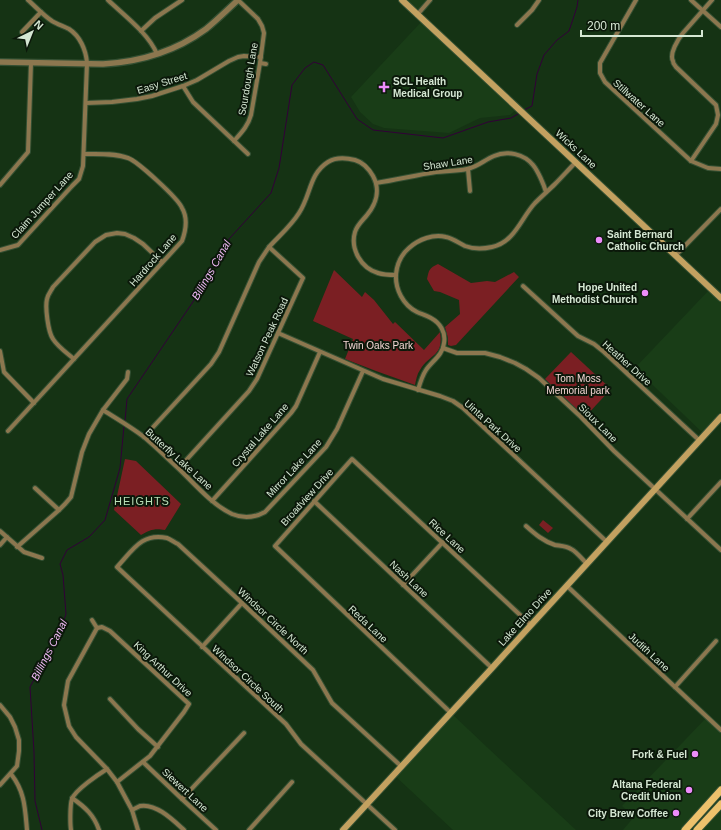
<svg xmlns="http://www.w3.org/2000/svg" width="721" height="830" font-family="Arial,sans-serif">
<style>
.built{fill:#193d17}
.green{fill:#7b1f23}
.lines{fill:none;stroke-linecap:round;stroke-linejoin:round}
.stream{stroke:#310037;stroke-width:1}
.minor-casing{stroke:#345033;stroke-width:6}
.tertiary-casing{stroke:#345033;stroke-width:8}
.secondary-casing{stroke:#345033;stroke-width:8}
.primary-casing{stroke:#345033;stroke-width:9}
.minor{stroke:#8c774f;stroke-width:4}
.tertiary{stroke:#8c774f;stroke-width:5.5}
.secondary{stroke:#c3a160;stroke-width:6}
.primary{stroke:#edc16c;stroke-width:7}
.poi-dot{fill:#ed8cfa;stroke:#0b180a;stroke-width:1.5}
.labels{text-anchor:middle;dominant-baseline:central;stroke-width:4;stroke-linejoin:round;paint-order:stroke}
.street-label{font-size:10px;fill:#d5e7d3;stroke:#0b180a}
.poi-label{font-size:10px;font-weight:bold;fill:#d5e7d3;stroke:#0b180a;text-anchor:end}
.park-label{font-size:10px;fill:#f5d7d5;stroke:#0b180a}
.water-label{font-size:11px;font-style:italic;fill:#f0baf6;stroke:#0b180a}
.neighbourhood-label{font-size:11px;letter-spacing:1px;fill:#bbdfb7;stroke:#0b180a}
</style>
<rect width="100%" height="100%" fill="#153314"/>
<!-- built -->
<g class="built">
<polygon points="402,0 430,0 417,15"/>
<polygon points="423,20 518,108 510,115 480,118 449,133 384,128 373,124 360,112 351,97"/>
<polygon points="711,288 721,297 721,417 705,435 635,368"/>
<polygon points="451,713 489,749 576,830 453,830 394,775"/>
<polygon points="707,717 721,730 721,790 685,830 623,830 634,817 622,806"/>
<polygon points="721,804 721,830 697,830"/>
</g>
<!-- green -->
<g class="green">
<path d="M438,264L471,283L487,281L495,282L514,272L519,277L456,345L451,346L448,345V338L445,327L460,314L459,300L440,292L434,291L427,279C429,270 429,268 438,264Z"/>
<path d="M334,270L362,297L365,292L374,300L393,324L395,322L424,350L440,332C444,357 430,353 420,370C417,374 416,380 415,385L376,371L345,359L353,339L313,321Z"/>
<polygon points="571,352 611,389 585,417 545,379"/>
<path d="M125,459L136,461L181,504L165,530C154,528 150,530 141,535L114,510Z"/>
<polygon points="543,520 553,528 548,533 539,525"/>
</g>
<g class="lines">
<!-- stream -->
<g class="stream">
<polyline points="524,110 532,106 537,74 544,55 557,40 569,31 577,7 578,0"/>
<polyline points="125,421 127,399 201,290 229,239 271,193 279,168 292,85 305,68 314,62 323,65 357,119 373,130 443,138 488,122 511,118 520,113"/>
<polyline points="42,830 35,801 34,752 30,687 60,632 66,614 63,575 60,564 67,550 89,537 105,520 120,468 124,426"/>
</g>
<defs>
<g id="minor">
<path d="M108,0C125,16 148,33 157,54"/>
<polyline points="636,0 600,63 600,73 605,82 691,161 708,168 721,169"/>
<polyline points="691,0 721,27"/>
<polyline points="417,15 430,0"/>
<polyline points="517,25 532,10 539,0"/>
<polyline points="141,31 155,18 182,0"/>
<polyline points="22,32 41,12"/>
<polyline points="260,63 266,64"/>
<polyline points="183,86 193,102 248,154"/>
<polyline points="86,103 112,102 137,99 152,96 183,86 197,80 229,61 238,57 244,56 261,57"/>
<path d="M234,141C241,133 248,126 251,115L260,63L264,33L262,26L258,19L238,0"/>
<path d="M691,161L716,124L718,115L716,105L676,67C675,65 673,64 673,61C669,54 678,39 683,33L712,0"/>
<polyline points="468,169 470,191"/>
<path d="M376,183C396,180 416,175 436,172C447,171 457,171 467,169C478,167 484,160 494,156C507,150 524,154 533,165C538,171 544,185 546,192"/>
<polyline points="0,185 28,152 31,63"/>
<path d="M0,250L18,245L72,186L79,179L83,166L87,63C86,50 80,36 69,29C63,26 57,24 52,21C43,15 36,7 28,0"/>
<polyline points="676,255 721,209"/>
<polyline points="523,286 578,336 594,344 604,352 700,441"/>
<polyline points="278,333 383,379 440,396 453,401 463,408 607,542"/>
<polyline points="443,348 457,353 485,353 500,357 515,363 526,369 539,378 580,416 614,451 655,489 721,550"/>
<polyline points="0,351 4,372 34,403"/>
<path d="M74,359C67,353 58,347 53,339C48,332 45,307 47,299C48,294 51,291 53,287L95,242L106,235L117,233L125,234L134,238L143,244L162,262"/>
<path d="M418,390C420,383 422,376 426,370C432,361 443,355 444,343C446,332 440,323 431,318C426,315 421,314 417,312C403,305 395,289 396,274C397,264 402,254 409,248C419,239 433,234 446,237C452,238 459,243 465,246C473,249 483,249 492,247C515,242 521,218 535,203C542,196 549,190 555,184C562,177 569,169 576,162"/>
<path d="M103,410C117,419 131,427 144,437C156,447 167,458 178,468C195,484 211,504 232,514C244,519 254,518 265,512L326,447L337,429L363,371"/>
<path d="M8,431L182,241C186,230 188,218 182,208C178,198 137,161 128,158C114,153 98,154 84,154"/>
<polyline points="144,437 211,364 219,352 259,262 269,247"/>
<path d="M179,468L249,391L257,379L303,278L269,247C279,236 291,226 299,213C311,195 309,174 328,162C336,157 347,158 355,160C362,162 369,169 373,176C380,189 377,203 367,215C363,220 357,225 355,232C350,249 361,268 378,273C384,275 390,275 396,275"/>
<polyline points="35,488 59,510"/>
<polyline points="212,501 291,413 296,406 320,352"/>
<polyline points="314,501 492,668"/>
<polyline points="687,519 721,482"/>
<path d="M526,526C535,534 543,541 555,545C561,546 566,546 571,549C577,552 582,559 587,564"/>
<polyline points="0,531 24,552 42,558"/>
<polyline points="0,545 7,537"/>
<polyline points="17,547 59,510 65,504 71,497 82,452 89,434 103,410 127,379 128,372"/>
<polyline points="403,585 443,542"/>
<polyline points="567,586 721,730"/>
<polyline points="92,620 97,628"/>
<polyline points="97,628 68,681 64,705 69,726 76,737 107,769 117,782 132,810 138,830"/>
<polyline points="97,628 102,627 110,631 189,704 184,712 150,756 117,782"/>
<polyline points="202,647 242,603"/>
<polyline points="675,687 716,641"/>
<polyline points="110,699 138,729 158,747"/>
<polyline points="0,705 10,717 15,727 19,740 19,751 17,766 0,785"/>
<polyline points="451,713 275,546 352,459 531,625"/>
<polyline points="143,762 182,799 216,830"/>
<path d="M11,774C25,792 25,808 27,830"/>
<path d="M72,798C85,807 94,815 99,830"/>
<polyline points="182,799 244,733"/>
<path d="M132,810C134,809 138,807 140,806C156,803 173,820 184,830"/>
<path d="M71,830C70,824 70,804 72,799C75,790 99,774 107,769"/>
<polyline points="249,830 292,782"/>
<path d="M395,830L301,744L286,724L117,567C132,551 142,532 167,538C170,539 174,542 178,544L242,603L313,670L332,703L402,767"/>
</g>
<path id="tertiary" d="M0,62L103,64C139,62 176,51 206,29C217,20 227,10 238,0"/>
<g id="secondary">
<polyline points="402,0 721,298"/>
<polyline points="343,830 492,668 531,625 721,417"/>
</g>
<g id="primary">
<polyline points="685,830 721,790"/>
<polyline points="697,830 721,804"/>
</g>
</defs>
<!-- minor casing -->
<use href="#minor" class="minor-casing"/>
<!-- tertiary casing -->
<use href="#tertiary" class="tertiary-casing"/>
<!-- secondary casing -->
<use href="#secondary" class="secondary-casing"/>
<!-- primary casing -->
<use href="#primary" class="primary-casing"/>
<!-- minor -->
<use href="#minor" class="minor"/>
<!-- tertiary -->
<use href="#tertiary" class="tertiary"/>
<!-- secondary -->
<use href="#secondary" class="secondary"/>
<!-- primary -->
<use href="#primary" class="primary"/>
</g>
<!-- markers -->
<g class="poi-dot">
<path d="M382 81h4v4h4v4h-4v4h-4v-4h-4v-4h4z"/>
<circle cx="599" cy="240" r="4"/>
<circle cx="645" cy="293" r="4"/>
<circle cx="695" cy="754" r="4"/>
<circle cx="689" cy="790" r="4"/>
<circle cx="676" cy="813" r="4"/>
</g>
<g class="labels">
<!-- street labels -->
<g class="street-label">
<text transform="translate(248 79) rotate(-80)">Sourdough Lane</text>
<text transform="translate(162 83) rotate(-17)">Easy Street</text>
<text transform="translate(639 103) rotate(42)">Stillwater Lane</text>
<text transform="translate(576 149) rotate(43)">Wicks Lane</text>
<text transform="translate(448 163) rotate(-9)">Shaw Lane</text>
<text transform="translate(42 205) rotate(-48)">Claim Jumper Lane</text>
<text transform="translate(153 260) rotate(-49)">Hardrock Lane</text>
<text transform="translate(267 337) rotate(-65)">Watson Peak Road</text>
<text transform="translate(627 363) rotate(42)">Heather Drive</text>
<text transform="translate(598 423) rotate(45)">Sioux Lane</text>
<text transform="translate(493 426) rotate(42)">Uinta Park Drive</text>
<text transform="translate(260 435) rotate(-49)">Crystal Lake Lane</text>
<text transform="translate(179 459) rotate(42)">Butterfly Lake Lane</text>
<text transform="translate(294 468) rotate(-47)">Mirror Lake Lane</text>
<text transform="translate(307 497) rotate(-48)">Broadview Drive</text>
<text transform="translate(447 536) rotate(43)">Rice Lane</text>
<text transform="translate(409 579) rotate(43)">Nash Lane</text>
<text transform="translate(525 617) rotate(-48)">Lake Elmo Drive</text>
<text transform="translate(273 621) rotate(43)">Windsor Circle North</text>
<text transform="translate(368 624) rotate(43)">Reda Lane</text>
<text transform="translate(649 652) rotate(43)">Judith Lane</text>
<text transform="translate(163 669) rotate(43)">King Arthur Drive</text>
<text transform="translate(248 679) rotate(43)">Windsor Circle South</text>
<text transform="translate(185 790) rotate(43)">Siewert Lane</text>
</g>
<!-- poi labels -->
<g class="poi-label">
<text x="393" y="81" text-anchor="start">SCL Health<tspan x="393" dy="12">Medical Group</tspan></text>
<text x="607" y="234" text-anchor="start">Saint Bernard<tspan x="607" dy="12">Catholic Church</tspan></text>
<text x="637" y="287">Hope United<tspan x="637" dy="12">Methodist Church</tspan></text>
<text x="687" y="754">Fork &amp; Fuel</text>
<text x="681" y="784">Altana Federal<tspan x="681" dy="12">Credit Union</tspan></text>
<text x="668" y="813">City Brew Coffee</text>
</g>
<!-- park labels -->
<g class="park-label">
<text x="378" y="345">Twin Oaks Park</text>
<text x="578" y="378">Tom Moss<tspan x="578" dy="12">Memorial park</tspan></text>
</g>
<!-- water labels -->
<g class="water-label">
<text transform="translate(211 270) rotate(-60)">Billings Canal</text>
<text transform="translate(49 650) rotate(-63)">Billings Canal</text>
</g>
<!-- neighbourhood labels -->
<g class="neighbourhood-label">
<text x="142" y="501">HEIGHTS</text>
</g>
</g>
<!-- north arrow -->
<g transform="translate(32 32) rotate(43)" stroke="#0b180a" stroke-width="3" paint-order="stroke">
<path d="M0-3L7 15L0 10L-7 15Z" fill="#d5e7d3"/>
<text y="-6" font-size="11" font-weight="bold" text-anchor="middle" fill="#d5e7d3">N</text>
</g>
<!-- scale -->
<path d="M581 30v6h121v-6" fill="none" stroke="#d5e7d3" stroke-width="2"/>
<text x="587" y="30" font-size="12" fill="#d5e7d3" stroke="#0b180a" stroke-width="3" paint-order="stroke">200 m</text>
</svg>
